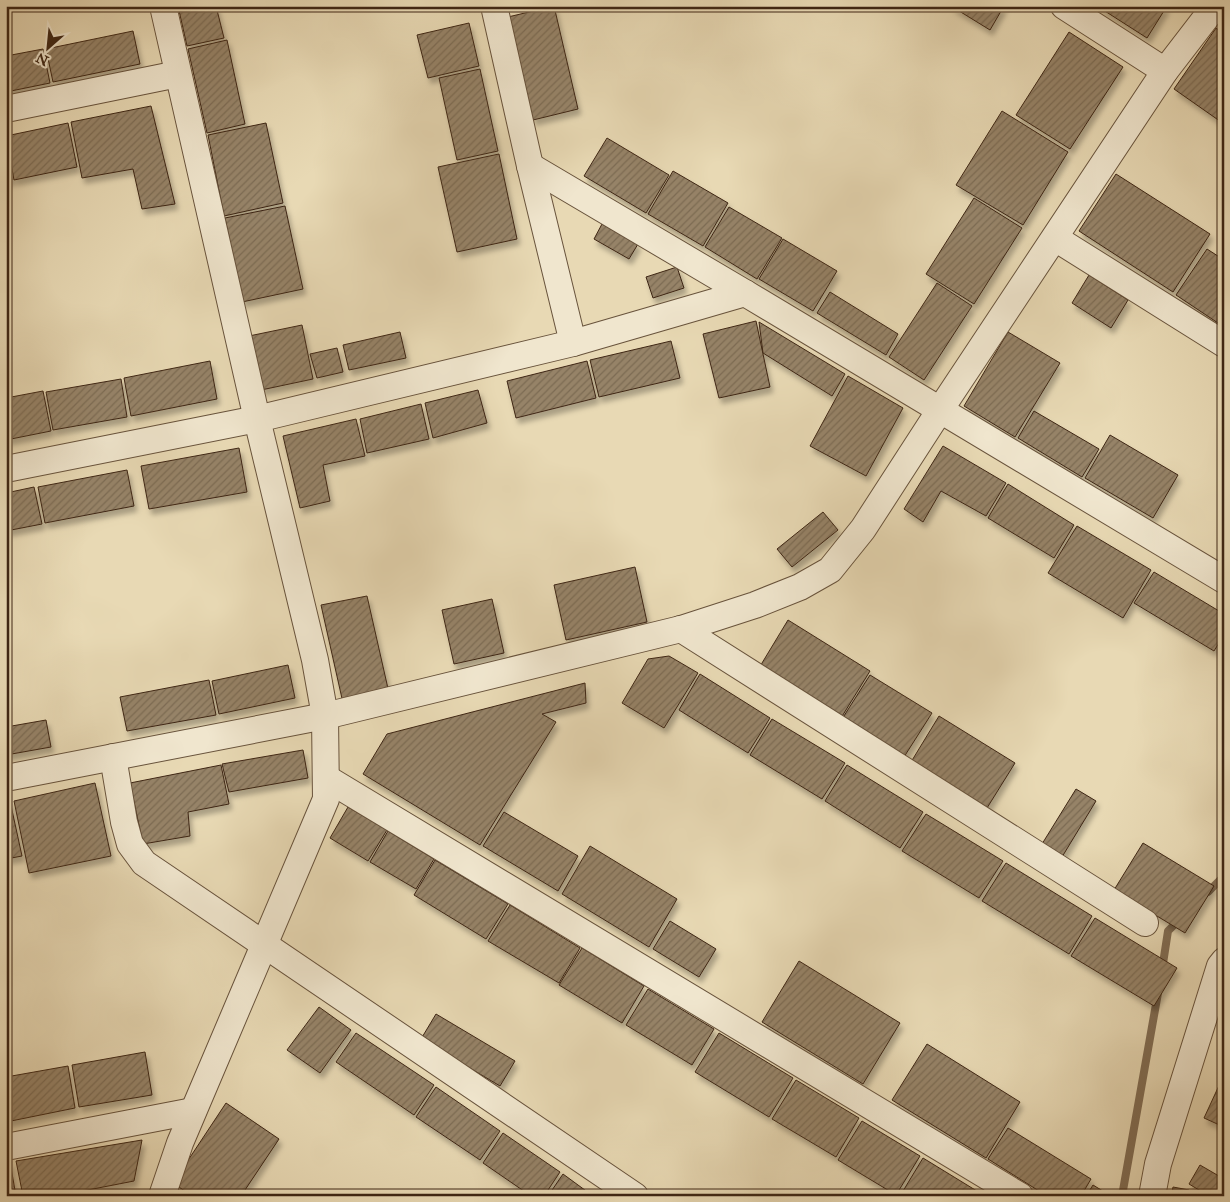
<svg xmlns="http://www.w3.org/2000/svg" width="1230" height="1202" font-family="'IM FELL Great Primer',serif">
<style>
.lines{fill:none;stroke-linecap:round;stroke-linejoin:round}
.stream{stroke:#816d54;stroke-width:8}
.building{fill:url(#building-hatch);stroke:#3e2614;filter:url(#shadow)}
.minor-casing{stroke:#68533c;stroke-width:28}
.minor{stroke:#f0e6ce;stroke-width:26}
</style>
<defs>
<pattern id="building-hatch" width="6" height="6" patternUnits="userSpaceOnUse" patternTransform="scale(1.25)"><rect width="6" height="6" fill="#968367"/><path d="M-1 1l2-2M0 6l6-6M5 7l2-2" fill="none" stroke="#7c6b54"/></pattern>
<filter id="shadow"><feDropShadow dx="3" dy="5.5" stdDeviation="2.5" flood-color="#0004"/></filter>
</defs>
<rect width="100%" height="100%" fill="#e8d9b4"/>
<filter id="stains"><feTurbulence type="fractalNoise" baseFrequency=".004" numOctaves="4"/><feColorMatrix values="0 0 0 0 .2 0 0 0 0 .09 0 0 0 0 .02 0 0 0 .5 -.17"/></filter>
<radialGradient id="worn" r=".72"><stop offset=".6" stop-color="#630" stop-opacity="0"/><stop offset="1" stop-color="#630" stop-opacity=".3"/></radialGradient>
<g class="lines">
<!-- stream -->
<g class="stream">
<polyline points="1208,892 1224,876"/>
<polyline points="1162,970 1168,931 1180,919"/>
<polyline points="1122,1196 1158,993"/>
</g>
</g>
<!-- building -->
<g class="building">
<polygon points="178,6 216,6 224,38 187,46"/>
<polygon points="554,6 578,109 533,120 508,17"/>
<polygon points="951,6 1004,6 990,30"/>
<polygon points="1097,6 1167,6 1147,38"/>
<polygon points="469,23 479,66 428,78 417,35"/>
<polygon points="1216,28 1224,34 1224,124 1174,89"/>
<polygon points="133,31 140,64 53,82 46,49"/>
<polygon points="1069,32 1123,67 1070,149 1016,115"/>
<polygon points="227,40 245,124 207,133 188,49"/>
<polygon points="43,49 50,83 6,92 6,56"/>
<polygon points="480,69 498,151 457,160 439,78"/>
<polygon points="151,106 175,204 142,209 133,169 82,178 71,122"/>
<polygon points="1002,111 1068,152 1023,225 956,185"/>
<polygon points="68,123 77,167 14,180 6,136"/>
<polygon points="266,123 283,203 224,216 208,135"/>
<polygon points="607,138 669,175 646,213 584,176"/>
<polygon points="6,154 12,180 6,181"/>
<polygon points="499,154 517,239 457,252 438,167"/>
<polygon points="673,171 728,203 703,246 648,214"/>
<polygon points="1116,174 1210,234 1173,292 1079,231"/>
<polygon points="974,198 1022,228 974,304 926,274"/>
<polygon points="285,206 303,289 242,302 225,218"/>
<polygon points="729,207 782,238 757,279 705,247"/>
<polygon points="602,224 638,244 629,259 594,239"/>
<polygon points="783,239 837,271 813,311 759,279"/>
<polygon points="1207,249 1224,260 1224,327 1176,295"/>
<polygon points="677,267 684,288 653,298 646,277"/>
<polygon points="1089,275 1128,300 1111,328 1072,303"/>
<polygon points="937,283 972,306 924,380 889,357"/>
<polygon points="830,292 898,334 886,355 817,313"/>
<polygon points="756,321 770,387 719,398 703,334"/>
<polygon points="759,322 845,374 832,396 763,353"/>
<polygon points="302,325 313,379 261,390 249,336"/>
<polygon points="400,332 406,358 349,370 343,345"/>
<polygon points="1008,332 1060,363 1015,437 964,406"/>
<polygon points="671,341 680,378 599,397 590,360"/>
<polygon points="337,348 343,372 317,378 310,354"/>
<polygon points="210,361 217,399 131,416 124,378"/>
<polygon points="587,361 596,398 516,418 507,381"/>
<polygon points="848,376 903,408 866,476 810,446"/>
<polygon points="121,379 127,417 53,430 46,392"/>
<polygon points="478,390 487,423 433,438 425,403"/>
<polygon points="43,391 51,431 6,440 6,398"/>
<polygon points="421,404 429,439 367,453 360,419"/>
<polygon points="1034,411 1099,449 1082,477 1018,438"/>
<polygon points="356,419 365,456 323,465 330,501 300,508 283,436"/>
<polygon points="1110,435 1178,475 1153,518 1085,478"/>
<polygon points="943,446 1006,483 986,516 941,491 923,522 904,509"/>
<polygon points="239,448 247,492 149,509 141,466"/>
<polygon points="127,470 134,506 45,523 38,487"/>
<polygon points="1008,484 1074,525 1054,558 988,518"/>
<polygon points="34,487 42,524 6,531 6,493"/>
<polygon points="823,512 838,530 792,567 777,549"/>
<polygon points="1077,526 1151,570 1123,618 1048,573"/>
<polygon points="635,567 647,622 566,640 554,585"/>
<polygon points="1154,572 1224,614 1224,635 1214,651 1134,603"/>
<polygon points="367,596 389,693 343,703 321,605"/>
<polygon points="492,599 504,653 454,664 442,610"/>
<polygon points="788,620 870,671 841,718 759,668"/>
<polygon points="669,656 698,673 664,728 622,703 648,659"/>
<polygon points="288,665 295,698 219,714 212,681"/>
<polygon points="700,674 770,718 748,753 679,710"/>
<polygon points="870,675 932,713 904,757 842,719"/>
<polygon points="209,680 216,715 127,731 120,697"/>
<polygon points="585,683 586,703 542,714 556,722 480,845 363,774 387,734"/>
<polygon points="939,716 1015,763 987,808 911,762"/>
<polygon points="772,719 845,763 822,799 750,755"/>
<polygon points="46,720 51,747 6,755 6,727"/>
<polygon points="303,750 308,778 229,792 222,764"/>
<polygon points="221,765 229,804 188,812 190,836 143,844 130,783"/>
<polygon points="847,765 923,812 900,848 825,801"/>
<polygon points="95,783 111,856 29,873 14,801"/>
<polygon points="1076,789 1096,801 1062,857 1042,844"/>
<polygon points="10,801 22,856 6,859 6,802"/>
<polygon points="348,807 387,830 368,861 330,838"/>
<polygon points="504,812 578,856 558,891 483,846"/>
<polygon points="926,814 1003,861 979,898 902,851"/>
<polygon points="388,831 434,859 416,889 370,862"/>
<polygon points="1143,843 1214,886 1185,933 1114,890"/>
<polygon points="590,846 677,899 649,947 562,894"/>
<polygon points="435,860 508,904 486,939 414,895"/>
<polygon points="1006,863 1092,916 1069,954 982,901"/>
<polygon points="510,905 580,948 559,983 488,941"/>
<polygon points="1095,918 1177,968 1154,1006 1071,956"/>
<polygon points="670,921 716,949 699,977 653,949"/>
<polygon points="582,948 644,986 622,1023 559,985"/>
<polygon points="799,961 900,1023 863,1084 762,1022"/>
<polygon points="648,989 714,1029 692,1065 626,1025"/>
<polygon points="319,1007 351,1030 320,1073 287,1050"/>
<polygon points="436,1014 515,1061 500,1086 421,1039"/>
<polygon points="356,1033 434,1085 414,1115 336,1062"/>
<polygon points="719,1033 793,1078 769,1117 695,1072"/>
<polygon points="927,1044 1020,1102 986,1158 892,1100"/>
<polygon points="145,1052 152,1095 79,1107 72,1065"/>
<polygon points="68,1066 75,1108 6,1122 6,1077"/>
<polygon points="1222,1079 1224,1080 1224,1127 1204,1118"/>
<polygon points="796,1080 859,1118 836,1157 772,1119"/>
<polygon points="436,1087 500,1131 480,1160 416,1117"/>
<polygon points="226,1103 279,1139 241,1196 192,1196 173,1183"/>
<polygon points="862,1121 920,1156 896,1195 838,1160"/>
<polygon points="1008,1128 1091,1179 1081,1196 1047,1196 988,1159"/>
<polygon points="503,1133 560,1172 544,1196 531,1196 483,1163"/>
<polygon points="142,1140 134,1181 57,1196 23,1196 16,1161"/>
<polygon points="923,1158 985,1196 900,1196"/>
<polygon points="10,1162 16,1196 6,1196 6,1163"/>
<polygon points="1200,1165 1224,1179 1224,1196 1209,1196 1189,1184"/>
<polygon points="563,1174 593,1196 548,1196"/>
<polygon points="1093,1185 1111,1196 1086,1196"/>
<polygon points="1173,1187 1189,1190 1188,1196 1171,1196"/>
</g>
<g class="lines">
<defs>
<g id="minor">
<polyline points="494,6 530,166 573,343"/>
<polyline points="1064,6 1165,71"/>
<polyline points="6,109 178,74"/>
<polyline points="530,166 745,293 1224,580"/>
<polyline points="1055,238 1224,344"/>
<polyline points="6,469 257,419 573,343 745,293"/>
<polyline points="681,629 1145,923"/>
<polyline points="113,757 124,822 130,844 144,863 635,1196"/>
<polyline points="6,778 325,716 681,629 755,605 800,587 830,570 863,529 940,410 1165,71 1215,6"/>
<polyline points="326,778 1020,1196"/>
<polyline points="6,1147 193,1111"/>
<polyline points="162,1196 180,1143 326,799 325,716 315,660 257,419 163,6"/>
<polyline points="1152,1196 1158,1164 1220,966 1224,961"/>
</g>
</defs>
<!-- minor casing -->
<use href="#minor" class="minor-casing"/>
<!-- minor -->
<use href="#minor" class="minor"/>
</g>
<!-- margin -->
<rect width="1230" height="1202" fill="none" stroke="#e8d9b4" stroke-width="25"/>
<rect x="8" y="8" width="1215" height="1187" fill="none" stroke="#3e2614" stroke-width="2.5"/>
<rect x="12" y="12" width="1205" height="1177" fill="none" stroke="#3e2614"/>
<!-- north arrow -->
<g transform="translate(48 48) rotate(207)" stroke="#f0e6ce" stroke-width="4" paint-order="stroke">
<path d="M0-4L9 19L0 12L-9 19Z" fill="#3e2614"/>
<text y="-8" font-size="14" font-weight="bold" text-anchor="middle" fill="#3e2614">N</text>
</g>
<rect width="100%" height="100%" filter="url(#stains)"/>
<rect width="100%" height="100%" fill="url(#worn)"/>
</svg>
